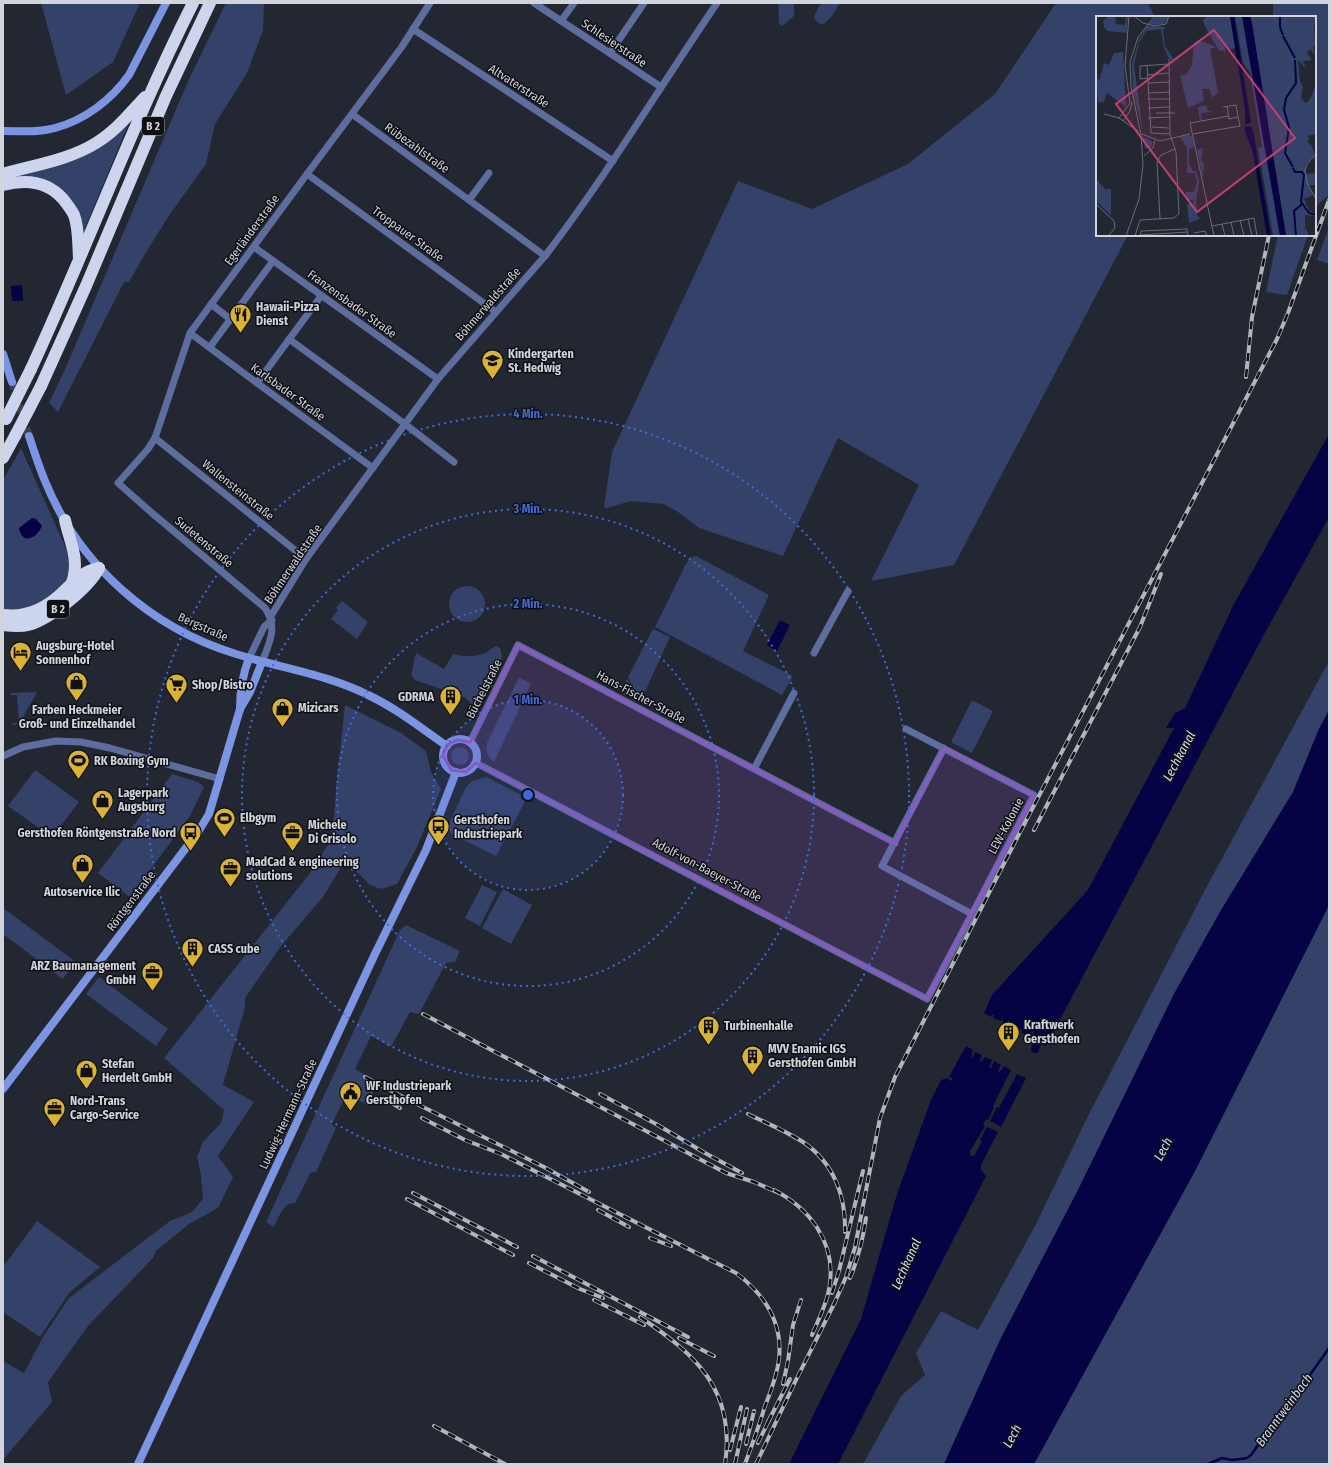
<svg xmlns="http://www.w3.org/2000/svg" width="1332" height="1467" font-family="'Fira Sans Condensed',sans-serif">
<style>
.green{fill:#344169}
.water{fill:#050343}
.lines{fill:none;stroke-linecap:round;stroke-linejoin:round}
.stream{stroke:#050343;stroke-width:2.5}
.canal{stroke:#050343;stroke-width:8}
.secondary-tunnel{stroke:#3d414a;stroke-width:8;stroke-dasharray:8 4;stroke-linecap:butt}
.street{stroke:#5d6e9e;stroke-width:7}
.secondary{stroke:#7b95e2;stroke-width:8}
.highway{stroke:#ccd5ed;stroke-width:12}
.rail-casing{stroke:#b1b5bc;stroke-width:4}
.rail{stroke:#0e1014;stroke-width:2.5;stroke-dasharray:8;stroke-linecap:butt}
.highway-bridge{stroke:#ccd5ed;stroke-width:12}
.marked{fill:#9056c6;fill-opacity:0.2;stroke:#9056c6;stroke-width:3;stroke-linejoin:round}
.ring{fill:none;stroke:#4169d9;stroke-width:2;stroke-dasharray:2 4}
.labels{text-anchor:middle;dominant-baseline:central;stroke-width:3;stroke-linejoin:round;paint-order:stroke}
.shield{fill:#0e1014;stroke:#96999f;stroke-width:1}
.shield-label{font-size:11px;font-weight:bold;fill:#d1d4db}
.street-label{font-size:12px;fill:#d1d4db;stroke:#0e1014}
.poi-label{font-size:12px;font-weight:bold;fill:#d1d4db;stroke:#0e1014;text-anchor:start}
.water-label{font-size:13px;font-style:italic;fill:#d5ddf1;stroke:#0e1014}
.inset-river{fill:none;stroke:#050343;stroke-width:2}
.inset-road{fill:none;stroke:#696c75;stroke-width:1}
.view{fill:#c53e75;fill-opacity:0.15;stroke:#c53e75;stroke-width:2}
.inset-edge{fill:none;stroke:#d1d4db;stroke-width:2}
.centre{fill:#4169d9;stroke:#0e1014;stroke-width:2}
.ring-label{font-size:12px;text-anchor:middle;font-weight:bold;fill:#4169d9;stroke:#0e1014;stroke-width:3;stroke-linejoin:round;paint-order:stroke}
</style>
<rect width="100%" height="100%" fill="#232731"/>
<!-- green -->
<g class="green">
<polygon points="41,3 140,3 113,62 66,95"/>
<polygon points="226,3 264,3 263,30 247,73 215,124 206,164 170,214 145,254 129,282 124,282 58,412 49,403 66,367 189,79"/>
<polygon points="778,3 794,3 794,16 782,26 779,24"/>
<path d="M821,3H840C837,8 829,22 823,24C820,25 817,21 815,20L814,17L817,10Z"/>
<polygon points="1056,3 1148,3 1155,17 1097,17 1097,235 1128,235 954,565 871,581 919,485 838,438 783,556 699,528 678,512 664,504 631,501 607,508 604,507 612,452 738,181 812,209 908,164 995,94"/>
<polygon points="1273,3 1329,3 1329,195 1318,204 1315,214 1315,17 1273,17"/>
<polygon points="125,124 128,125 81,238 69,198 3,178 28,171"/>
<polygon points="1329,227 1329,264 1317,260"/>
<polygon points="1278,235 1308,235 1287,295 1266,292"/>
<polygon points="21,448 69,555 70,577 63,586 50,597 27,610 7,610 3,609 3,480"/>
<polygon points="696,556 769,595 743,651 793,676 782,695 655,627 686,564 690,558"/>
<circle cx="467" cy="604" r="18"/>
<polygon points="342,601 368,622 357,639 331,619 338,610 336,608"/>
<polygon points="653,629 670,637 643,696 641,702 639,701 628,677"/>
<path d="M496,646L500,648L502,656L501,661L477,707H475L464,697L415,680L411,675L416,653L444,669L453,654C464,657 475,657 485,653C489,651 492,648 496,646Z"/>
<polygon points="1329,661 1329,710 1319,729 1293,792 1220,912 1174,994 1077,1192 1000,1340 944,1464 863,1464 901,1396 925,1375 916,1353 941,1311 978,1330 1035,1226 1087,1118 1206,888"/>
<path d="M519,677L531,684L494,762C487,757 486,752 487,743Z"/>
<polygon points="627,679 637,700 620,692"/>
<polygon points="37,692 22,719 27,722 13,725 12,723 19,723 17,695 11,695 11,693"/>
<polygon points="972,700 993,711 972,753 951,742"/>
<polygon points="345,705 401,733 426,751 431,772 441,789 416,849 397,884 381,889 370,885 349,864 340,869 323,897 281,946 245,998 245,1007 223,1085 254,1102 218,1156 233,1177 218,1208 189,1224 156,1251 153,1258 88,1326 48,1382 52,1402 3,1460 3,1361 24,1373 43,1337 69,1298 170,1221 192,1212 203,1199 201,1175 197,1157 203,1142 221,1123 224,1110 164,1058 310,873 329,843 334,816 337,779"/>
<circle cx="460" cy="756" r="9"/>
<polygon points="35,770 79,802 52,837 8,806"/>
<polygon points="172,774 198,782 204,787 190,816 130,897 98,873"/>
<polygon points="486,777 527,798 496,856 452,834 447,828 466,787 472,781"/>
<polygon points="482,885 497,892 480,926 465,918"/>
<polygon points="503,889 532,905 511,944 482,928"/>
<polygon points="1329,905 1329,1464 1034,1464 1195,1171"/>
<polygon points="3,908 76,962 63,979 3,934"/>
<path d="M406,925L460,951L455,962L446,963L419,1014L410,1012L391,1047L371,1036L355,1069L378,1082L369,1102L367,1104L346,1095L332,1124L336,1128L316,1172H311L295,1203C283,1202 279,1217 274,1227L266,1222L400,930Z"/>
<polygon points="99,977 168,1029 156,1046 86,994"/>
<polygon points="37,1221 100,1267 69,1293 40,1337 3,1312 3,1267"/>
</g>
<!-- water -->
<g class="water">
<polygon points="22,285 23,301 12,301 11,286"/>
<polygon points="1329,434 1329,517 1261,640 1046,1046 1031,1038 1038,1022 1029,1037 1021,1032 1022,1030 1021,1029 1019,1031 1012,1028 1013,1025 1011,1025 1010,1026 1003,1023 1003,1020 1002,1020 1000,1021 993,1018 994,1015 992,1015 991,1017 984,1013 992,995 1088,890 1174,728 1166,728 1175,713 1185,708 1234,604"/>
<path d="M32,518L36,519L42,526C37,538 22,546 19,528Z"/>
<polygon points="780,620 790,625 777,651 767,645"/>
<polygon points="1329,710 1329,905 1195,1171 1034,1464 944,1464 1000,1340 1077,1192 1174,994 1220,912 1293,792 1319,729"/>
<polygon points="966,1046 973,1050 971,1058 972,1058 975,1052 982,1055 980,1061 980,1063 985,1057 992,1060 989,1068 991,1068 994,1061 1001,1065 998,1071 999,1073 1004,1066 1011,1070 993,1106 994,1107 988,1120 986,1119 983,1124 985,1126 970,1151 970,1155 974,1156 982,1141 980,1140 987,1127 998,1132 981,1165 981,1170 986,1176 838,1464 789,1464 861,1319 897,1194 931,1100 941,1080 948,1078 950,1081 952,1080 952,1078 949,1077"/>
<polygon points="1017,1074 1026,1078 1001,1127 990,1121 997,1107 999,1108"/>
</g>
<g class="lines">
<!-- stream -->
<polyline class="stream" points="1208,1464 1222,1458 1232,1460 1240,1459 1247,1458 1251,1455 1261,1441 1266,1431 1288,1406 1329,1348"/>
<!-- canal -->
<g class="canal">
<polyline points="1005,1030 1014,1017"/>
<polyline points="1035,1049 1038,1041"/>
</g>
<!-- secondary-tunnel -->
<polyline class="secondary-tunnel" points="12,382 29,436"/>
<!-- street -->
<g class="street">
<polyline points="534,3 661,87"/>
<polyline points="561,21 574,3"/>
<polyline points="413,29 613,161"/>
<polyline points="610,53 644,3"/>
<polyline points="352,114 545,256"/>
<polyline points="307,174 496,312"/>
<polyline points="469,200 489,173"/>
<polyline points="254,247 438,379"/>
<polyline points="211,304 230,319"/>
<polyline points="190,333 257,383 373,468"/>
<polyline points="289,339 405,424 454,462"/>
<polyline points="210,347 273,261"/>
<polyline points="257,383 321,296"/>
<polyline points="155,438 306,559"/>
<path d="M271,616L306,559L438,379L545,256C607,175 660,87 717,3"/>
<polyline points="814,653 848,591"/>
<polyline points="249,658 264,627 272,620"/>
<path d="M262,662C270,642 278,627 265,608L152,513L118,483L148,449L155,438L190,333L307,174L401,48L430,3"/>
<polyline points="906,729 1034,795 972,914 882,866 944,748"/>
<polyline points="470,742 518,645 895,843"/>
<polyline points="3,756 23,747 56,741 81,742 110,748 220,779"/>
<polyline points="476,763 927,999 972,914"/>
<polyline points="754,769 794,693"/>
</g>
<!-- secondary -->
<g class="secondary">
<path d="M3,131C20,131 38,133 55,128C85,120 111,100 129,75L166,3"/>
<polyline points="3,354 12,382"/>
<path d="M29,436C34,451 39,467 45,481C79,565 151,628 236,654C280,668 326,674 368,695C396,708 421,728 447,746"/>
<path d="M240,709C240,691 242,676 249,658"/>
<circle cx="460" cy="756" r="17"/>
<polyline points="3,1089 198,832 209,814 240,709 250,692 262,662"/>
<polyline points="138,1464 374,956 426,850 456,772"/>
</g>
<!-- highway -->
<g class="highway">
<path d="M3,174C34,165 69,160 96,143C116,131 130,113 145,97"/>
<path d="M3,185C26,179 47,181 63,199C67,204 71,209 74,215C79,228 78,244 79,258"/>
<path d="M31,369C87,248 133,122 193,3"/>
<polyline points="41,386 86,286 166,96 210,3"/>
<polyline points="3,458 15,436"/>
<path d="M65,520C70,543 80,559 72,583"/>
<path d="M3,615C27,618 47,608 64,591C75,580 84,571 99,568"/>
<path d="M3,625C11,626 20,627 28,625C50,619 89,588 99,568"/>
</g>
<defs>
<g id="rail">
<polyline points="1246,377 1252,317 1269,235"/>
<polyline points="1034,830 1140,627 1161,574"/>
<polyline points="423,1014 726,1173 754,1182 779,1193"/>
<polyline points="365,1077 405,1098"/>
<polyline points="600,1094 656,1124 705,1153 742,1173"/>
<polyline points="385,1099 400,1108"/>
<polyline points="417,1104 544,1167 589,1192"/>
<path d="M748,1114C766,1123 786,1131 803,1142C834,1163 846,1196 845,1232"/>
<path d="M422,1118L465,1140L501,1154L736,1273C764,1294 783,1322 779,1359C777,1375 771,1391 765,1406C759,1426 752,1445 745,1464"/>
<path d="M774,1190C809,1208 835,1241 830,1283C828,1301 819,1318 812,1335"/>
<polyline points="413,1193 517,1247"/>
<polyline points="407,1199 513,1255"/>
<polyline points="598,1210 629,1227"/>
<polyline points="650,1238 671,1246"/>
<polyline points="533,1256 688,1337"/>
<polyline points="529,1263 580,1289 603,1298"/>
<path d="M850,1278C858,1259 863,1239 866,1218"/>
<polyline points="832,1293 839,1271 863,1171"/>
<polyline points="594,1300 644,1325"/>
<path d="M640,1317C696,1355 736,1390 725,1464"/>
<polyline points="679,1338 714,1356"/>
<polyline points="783,1384 788,1361 793,1325 801,1300"/>
<polyline points="768,1422 790,1379"/>
<polyline points="434,1426 505,1464"/>
<polyline points="758,1443 770,1418"/>
<polyline points="746,1444 754,1411"/>
<polyline points="730,1450 741,1407"/>
<polyline points="735,1464 747,1409"/>
<polyline points="756,1464 796,1380 835,1302 846,1277 855,1247 880,1118 895,1077 1017,838 1277,339 1288,313 1329,200"/>
</g>
</defs>
<!-- rail casing -->
<use href="#rail" class="rail-casing"/>
<!-- rail -->
<use href="#rail" class="rail"/>
<!-- highway-bridge -->
<g class="highway-bridge">
<polyline points="6,419 31,369"/>
<polyline points="15,436 41,386"/>
</g>
</g>
<!-- marked area -->
<path class="marked" d="M518,645L895,843L944,748L1034,795L927,999L476,763L466,772L451,770L443,755L447,745L457,740L470,742Z"/>
<!-- distance rings -->
<circle cx="528" cy="795" r="95" fill="#4169d9" fill-opacity=".12"/>
<g class="ring">
<circle cx="528" cy="795" r="95"/>
<circle cx="528" cy="795" r="191"/>
<circle cx="528" cy="795" r="286"/>
<circle cx="528" cy="795" r="381"/>
</g>
<!-- icons -->
<defs>
<symbol id="restaurant-pin" viewBox="-11 -11 22 30"><path d="M0 17L-7.5 6A9.5 9.5 0 1 1 7.5 6Z" fill="#dcb233" stroke="#0e1014"/><path d="M-5-6h1v4h1v-4h1v4h1v-4h1v5L-1.5 .5V6h-2V.5L-5-1ZM5-6V6H3V1.5H1.5Q1.5-4 5-6Z" fill="#111"/></symbol>
<symbol id="school-pin" viewBox="-11 -11 22 30"><path d="M0 17L-7.5 6A9.5 9.5 0 1 1 7.5 6Z" fill="#dcb233" stroke="#0e1014"/><path d="M0-5L7-2L0 1L-7-2ZM-4 1L0 2.5L4 1V4Q0 6-4 4Z" fill="#111"/></symbol>
<symbol id="hotel-pin" viewBox="-11 -11 22 30"><path d="M0 17L-7.5 6A9.5 9.5 0 1 1 7.5 6Z" fill="#dcb233" stroke="#0e1014"/><path d="M-6-4.5h1.5V1H6V5H4.5V3h-9V5H-6ZM-4 0a1.8 1.8 0 1 1 3.6 0ZM.5 0V-2.5h3Q6-2.5 6 0Z" fill="#111"/></symbol>
<symbol id="shop-pin" viewBox="-11 -11 22 30"><path d="M0 17L-7.5 6A9.5 9.5 0 1 1 7.5 6Z" fill="#dcb233" stroke="#0e1014"/><path d="M-5-2.5h2.3a2.7 3.5 0 0 1 5.4 0H5L5.5 6h-11ZM-1.5-2.5h3a1.5 2.3 0 0 0-3 0Z" fill="#111"/></symbol>
<symbol id="supermarket-pin" viewBox="-11 -11 22 30"><path d="M0 17L-7.5 6A9.5 9.5 0 1 1 7.5 6Z" fill="#dcb233" stroke="#0e1014"/><path d="M-6-5.5h2.5l.6 2H6L4.5 2H-2.5L-4.4-4H-6ZM-1.5 3.2a1.3 1.3 0 1 0 .1 0ZM3 3.2a1.3 1.3 0 1 0 .1 0Z" fill="#111"/></symbol>
<symbol id="building-pin" viewBox="-11 -11 22 30"><path d="M0 17L-7.5 6A9.5 9.5 0 1 1 7.5 6Z" fill="#dcb233" stroke="#0e1014"/><path d="M-4-6H4V6H1V3H-1V6H-4ZM-2.5-4.3h1.7v1.8h-1.7ZM.8-4.3h1.7v1.8H.8ZM-2.5-1h1.7V.8h-1.7ZM.8-1h1.7V.8H.8Z" fill="#111"/></symbol>
<symbol id="stadium-pin" viewBox="-11 -11 22 30"><path d="M0 17L-7.5 6A9.5 9.5 0 1 1 7.5 6Z" fill="#dcb233" stroke="#0e1014"/><path d="M0-5a6.5 5 0 1 0 0 10a6.5 5 0 1 0 0-10ZM-3.5-1.8h7v3.6h-7Z" fill="#111"/></symbol>
<symbol id="bus-pin" viewBox="-11 -11 22 30"><path d="M0 17L-7.5 6A9.5 9.5 0 1 1 7.5 6Z" fill="#dcb233" stroke="#0e1014"/><path d="M-5-6H5V4H4V6H2V4H-2V6H-4V4H-5ZM-3.5-4V0h7V-4ZM-3.5 1.2v1.5H-2V1.2ZM2 1.2v1.5H3.5V1.2Z" fill="#111"/></symbol>
<symbol id="office-pin" viewBox="-11 -11 22 30"><path d="M0 17L-7.5 6A9.5 9.5 0 1 1 7.5 6Z" fill="#dcb233" stroke="#0e1014"/><path d="M-6-3h4V-5.5h4V-3h4V5H-6ZM-1-4.5V-3h2v-1.5ZM-6 0V1H6V0Z" fill="#111"/></symbol>
<symbol id="civic-pin" viewBox="-11 -11 22 30"><path d="M0 17L-7.5 6A9.5 9.5 0 1 1 7.5 6Z" fill="#dcb233" stroke="#0e1014"/><path d="M-.6-6.5H3V-4.5H.6V-3L4-1V1h2V6H-6V1h2V-1L-.6-3ZM-1.2 2.5V6h2.4V2.5Z" fill="#111"/></symbol>
</defs>
<g fill-rule="evenodd">
<use href="#restaurant-pin" x="228" y="302" width="25" height="34"/>
<use href="#school-pin" x="480" y="348" width="25" height="34"/>
<use href="#hotel-pin" x="8" y="640" width="25" height="34"/>
<use href="#shop-pin" x="64" y="670" width="25" height="34"/>
<use href="#supermarket-pin" x="164" y="672" width="25" height="34"/>
<use href="#building-pin" x="438" y="684" width="25" height="34"/>
<use href="#shop-pin" x="270" y="696" width="25" height="34"/>
<use href="#stadium-pin" x="66" y="748" width="25" height="34"/>
<use href="#shop-pin" x="90" y="788" width="25" height="34"/>
<use href="#stadium-pin" x="212" y="806" width="25" height="34"/>
<use href="#bus-pin" x="426" y="814" width="25" height="34"/>
<use href="#office-pin" x="280" y="820" width="25" height="34"/>
<use href="#bus-pin" x="178" y="820" width="25" height="34"/>
<use href="#shop-pin" x="70" y="852" width="25" height="34"/>
<use href="#office-pin" x="218" y="856" width="25" height="34"/>
<use href="#building-pin" x="180" y="936" width="25" height="34"/>
<use href="#office-pin" x="140" y="960" width="25" height="34"/>
<use href="#building-pin" x="696" y="1014" width="25" height="34"/>
<use href="#building-pin" x="996" y="1020" width="25" height="34"/>
<use href="#building-pin" x="740" y="1044" width="25" height="34"/>
<use href="#shop-pin" x="74" y="1058" width="25" height="34"/>
<use href="#civic-pin" x="338" y="1080" width="25" height="34"/>
<use href="#office-pin" x="42" y="1096" width="25" height="34"/>
</g>
<g class="labels">
<!-- shield labels -->
<g class="shield">
<rect x="142" y="117" width="22" height="18" rx="3"/>
<rect x="47" y="600" width="22" height="18" rx="3"/>
</g>
<g class="shield-label">
<text x="153" y="126">B 2</text>
<text x="58" y="609">B 2</text>
</g>
<!-- street labels -->
<g class="street-label">
<text transform="translate(614 43) rotate(34)">Schlesierstraße</text>
<text transform="translate(519 86) rotate(33)">Altvaterstraße</text>
<text transform="translate(417 148) rotate(36)">Rübezahlstraße</text>
<text transform="translate(252 230) rotate(-54)">Egerländerstraße</text>
<text transform="translate(408 234) rotate(36)">Troppauer Straße</text>
<text transform="translate(352 304) rotate(36)">Franzensbader Straße</text>
<text transform="translate(488 304) rotate(-49)">Böhmerwaldstraße</text>
<text transform="translate(288 392) rotate(36)">Karlsbader Straße</text>
<text transform="translate(238 490) rotate(39)">Wallensteinstraße</text>
<text transform="translate(204 542) rotate(40)">Sudetenstraße</text>
<text transform="translate(293 564) rotate(-56)">Böhmerwaldstraße</text>
<text transform="translate(203 627) rotate(24)">Bergstraße</text>
<text transform="translate(484 689) rotate(-63)">Büchelstraße</text>
<text transform="translate(641 697) rotate(28)">Hans-Fischer-Straße</text>
<text transform="translate(1006 826) rotate(-62)">LEW-Kolonie</text>
<text transform="translate(707 870) rotate(28)">Adolf-von-Baeyer-Straße</text>
<text transform="translate(131 901) rotate(-53)">Röntgenstraße</text>
<text transform="translate(288 1114) rotate(-65)">Ludwig-Hermann-Straße</text>
</g>
<!-- poi labels -->
<g class="poi-label">
<text x="256" y="307">Hawaii-Pizza<tspan x="256" dy="14">Dienst</tspan></text>
<text x="508" y="354">Kindergarten<tspan x="508" dy="14">St. Hedwig</tspan></text>
<text x="36" y="646">Augsburg-Hotel<tspan x="36" dy="14">Sonnenhof</tspan></text>
<text x="192" y="685">Shop/Bistro</text>
<text x="434" y="697" text-anchor="end">GDRMA</text>
<text x="298" y="708">Mizicars</text>
<text x="77" y="710" text-anchor="middle">Farben Heckmeier<tspan x="77" dy="14">Groß- und Einzelhandel</tspan></text>
<text x="94" y="761">RK Boxing Gym</text>
<text x="118" y="793">Lagerpark<tspan x="118" dy="14">Augsburg</tspan></text>
<text x="240" y="818">Elbgym</text>
<text x="454" y="820">Gersthofen<tspan x="454" dy="14">Industriepark</tspan></text>
<text x="308" y="825">Michele<tspan x="308" dy="14">Di Grisolo</tspan></text>
<text x="176" y="833" text-anchor="end">Gersthofen Röntgenstraße Nord</text>
<text x="246" y="862">MadCad &amp; engineering<tspan x="246" dy="14">solutions</tspan></text>
<text x="82" y="892" text-anchor="middle">Autoservice Ilic</text>
<text x="208" y="949">CASS cube</text>
<text x="136" y="966" text-anchor="end">ARZ Baumanagement<tspan x="136" dy="14">GmbH</tspan></text>
<text x="1024" y="1025">Kraftwerk<tspan x="1024" dy="14">Gersthofen</tspan></text>
<text x="724" y="1026">Turbinenhalle</text>
<text x="768" y="1049">MVV Enamic IGS<tspan x="768" dy="14">Gersthofen GmbH</tspan></text>
<text x="102" y="1064">Stefan<tspan x="102" dy="14">Herdelt GmbH</tspan></text>
<text x="366" y="1086">WF Industriepark<tspan x="366" dy="14">Gersthofen</tspan></text>
<text x="70" y="1101">Nord-Trans<tspan x="70" dy="14">Cargo-Service</tspan></text>
</g>
<!-- water labels -->
<g class="water-label">
<text transform="translate(1179 756) rotate(-62)">Lechkanal</text>
<text transform="translate(1163 1149) rotate(-62)">Lech</text>
<text transform="translate(906 1264) rotate(-66)">Lechkanal</text>
<text transform="translate(1284 1410) rotate(-54)">Branntweinbach</text>
<text transform="translate(1012 1436) rotate(-62)">Lech</text>
</g>
</g>
<!-- overview -->
<g transform="translate(1096 16)">
<rect width="220" height="220" fill="#232731"/>
<path d="M13,0H19L20,8L29,9L30,0H32L30,21V17L11,15L8,11L7,5ZM61,0H72V3L67,8L52,9ZM112,0H134L139,32L131,34L129,28V39L127,34L123,35L109,10L107,4ZM139,0H146L184,220H177L163,137L162,132L166,131L154,57L147,47ZM154,0H220V8L218,9L219,28L217,32L220,40L214,33L211,37L216,44L207,45L210,53L202,44L204,65L207,71L205,82L209,87L213,85L220,69L219,118L212,120L213,124L211,125L215,129L219,138L209,150L210,158L220,157V169H212L217,179L208,183L213,194L220,198V200L209,199V212L214,220H190ZM51,10L70,11L67,14L69,30L79,45L73,43L68,32L65,13L50,15L43,27L38,49L47,115L37,76L36,48L43,23ZM103,24L120,31L114,33L122,76L116,82L114,73H106L108,85L92,92L84,60L91,58L96,49L98,27ZM27,36L30,91L11,77L8,86H2L0,64L4,63L8,47L13,49L18,37ZM110,89L111,94L116,96L105,97L106,104H104L102,91ZM93,119L96,121L98,131L93,133V148L97,155H100L103,165L100,187L101,199L104,203L93,207L91,188L98,187L97,184H90V176H98L101,165L98,157H91V132L84,121ZM46,120L57,126L55,132H49ZM107,132L105,144L108,148L107,163L101,134ZM0,163L9,173H15V199L0,185Z" fill="#344169"/>
<path d="M134,0H138L155,107L149,108V93ZM146,0H154L156,7L190,220H184ZM155,109L158,120L175,220H171L157,137L149,115V111L154,110L155,114Z" fill="#050343"/>
<path class="inset-river" d="M184,0V11L187,19M187,20L199,42M197,151L189,137L193,111L188,94L190,82L200,67L199,44M197,152L199,156H206L208,159L205,186L213,197L220,199M200,220L198,195L206,188"/>
<path class="inset-road" d="M38,0L47,7L58,10L70,8L73,0M73,43L74,118M51,49L55,117L74,118M51,59L73,57M51,62L44,63V50L73,48M52,67L74,66M52,77L74,76M52,83H74M127,91L140,89L142,101L133,103L131,90M52,92L73,91M60,97H79M8,98L23,102L42,115M23,102L34,87L29,50L33,0M52,102L73,101M27,105L34,95L36,86M56,111L73,112M46,118L64,125L94,118M97,118L144,110L142,101M220,138L211,148L209,155L211,167L220,183M48,140L57,132L59,124M0,188L18,205L19,212L12,220M64,203L61,146L65,139L79,133M152,203L156,220M144,204L148,220M135,206L138,220M126,208L129,220M116,210L158,202L161,220M98,217L109,215L111,220M44,219L92,216M30,220L43,183L47,149L45,119L35,71L34,46L42,21L59,0M39,220L44,204L78,202L83,198L80,136L74,118M44,220L45,215L91,213L92,220M118,220L94,107L133,100"/>
<path class="view" d="M118,14L199,122L101,196L20,88Z"/>
<rect width="220" height="220" class="inset-edge"/>
</g>
<circle cx="528" cy="795" r="6" class="centre"/>
<g class="ring-label">
<text x="528" y="418">4 Min.</text>
<text x="528" y="513">3 Min.</text>
<text x="528" y="608">2 Min.</text>
<text x="528" y="704">1 Min.</text>
</g>
<!-- border -->
<rect width="1332" height="1467" fill="none" stroke="#d1d4db" stroke-width="8"/>
</svg>
